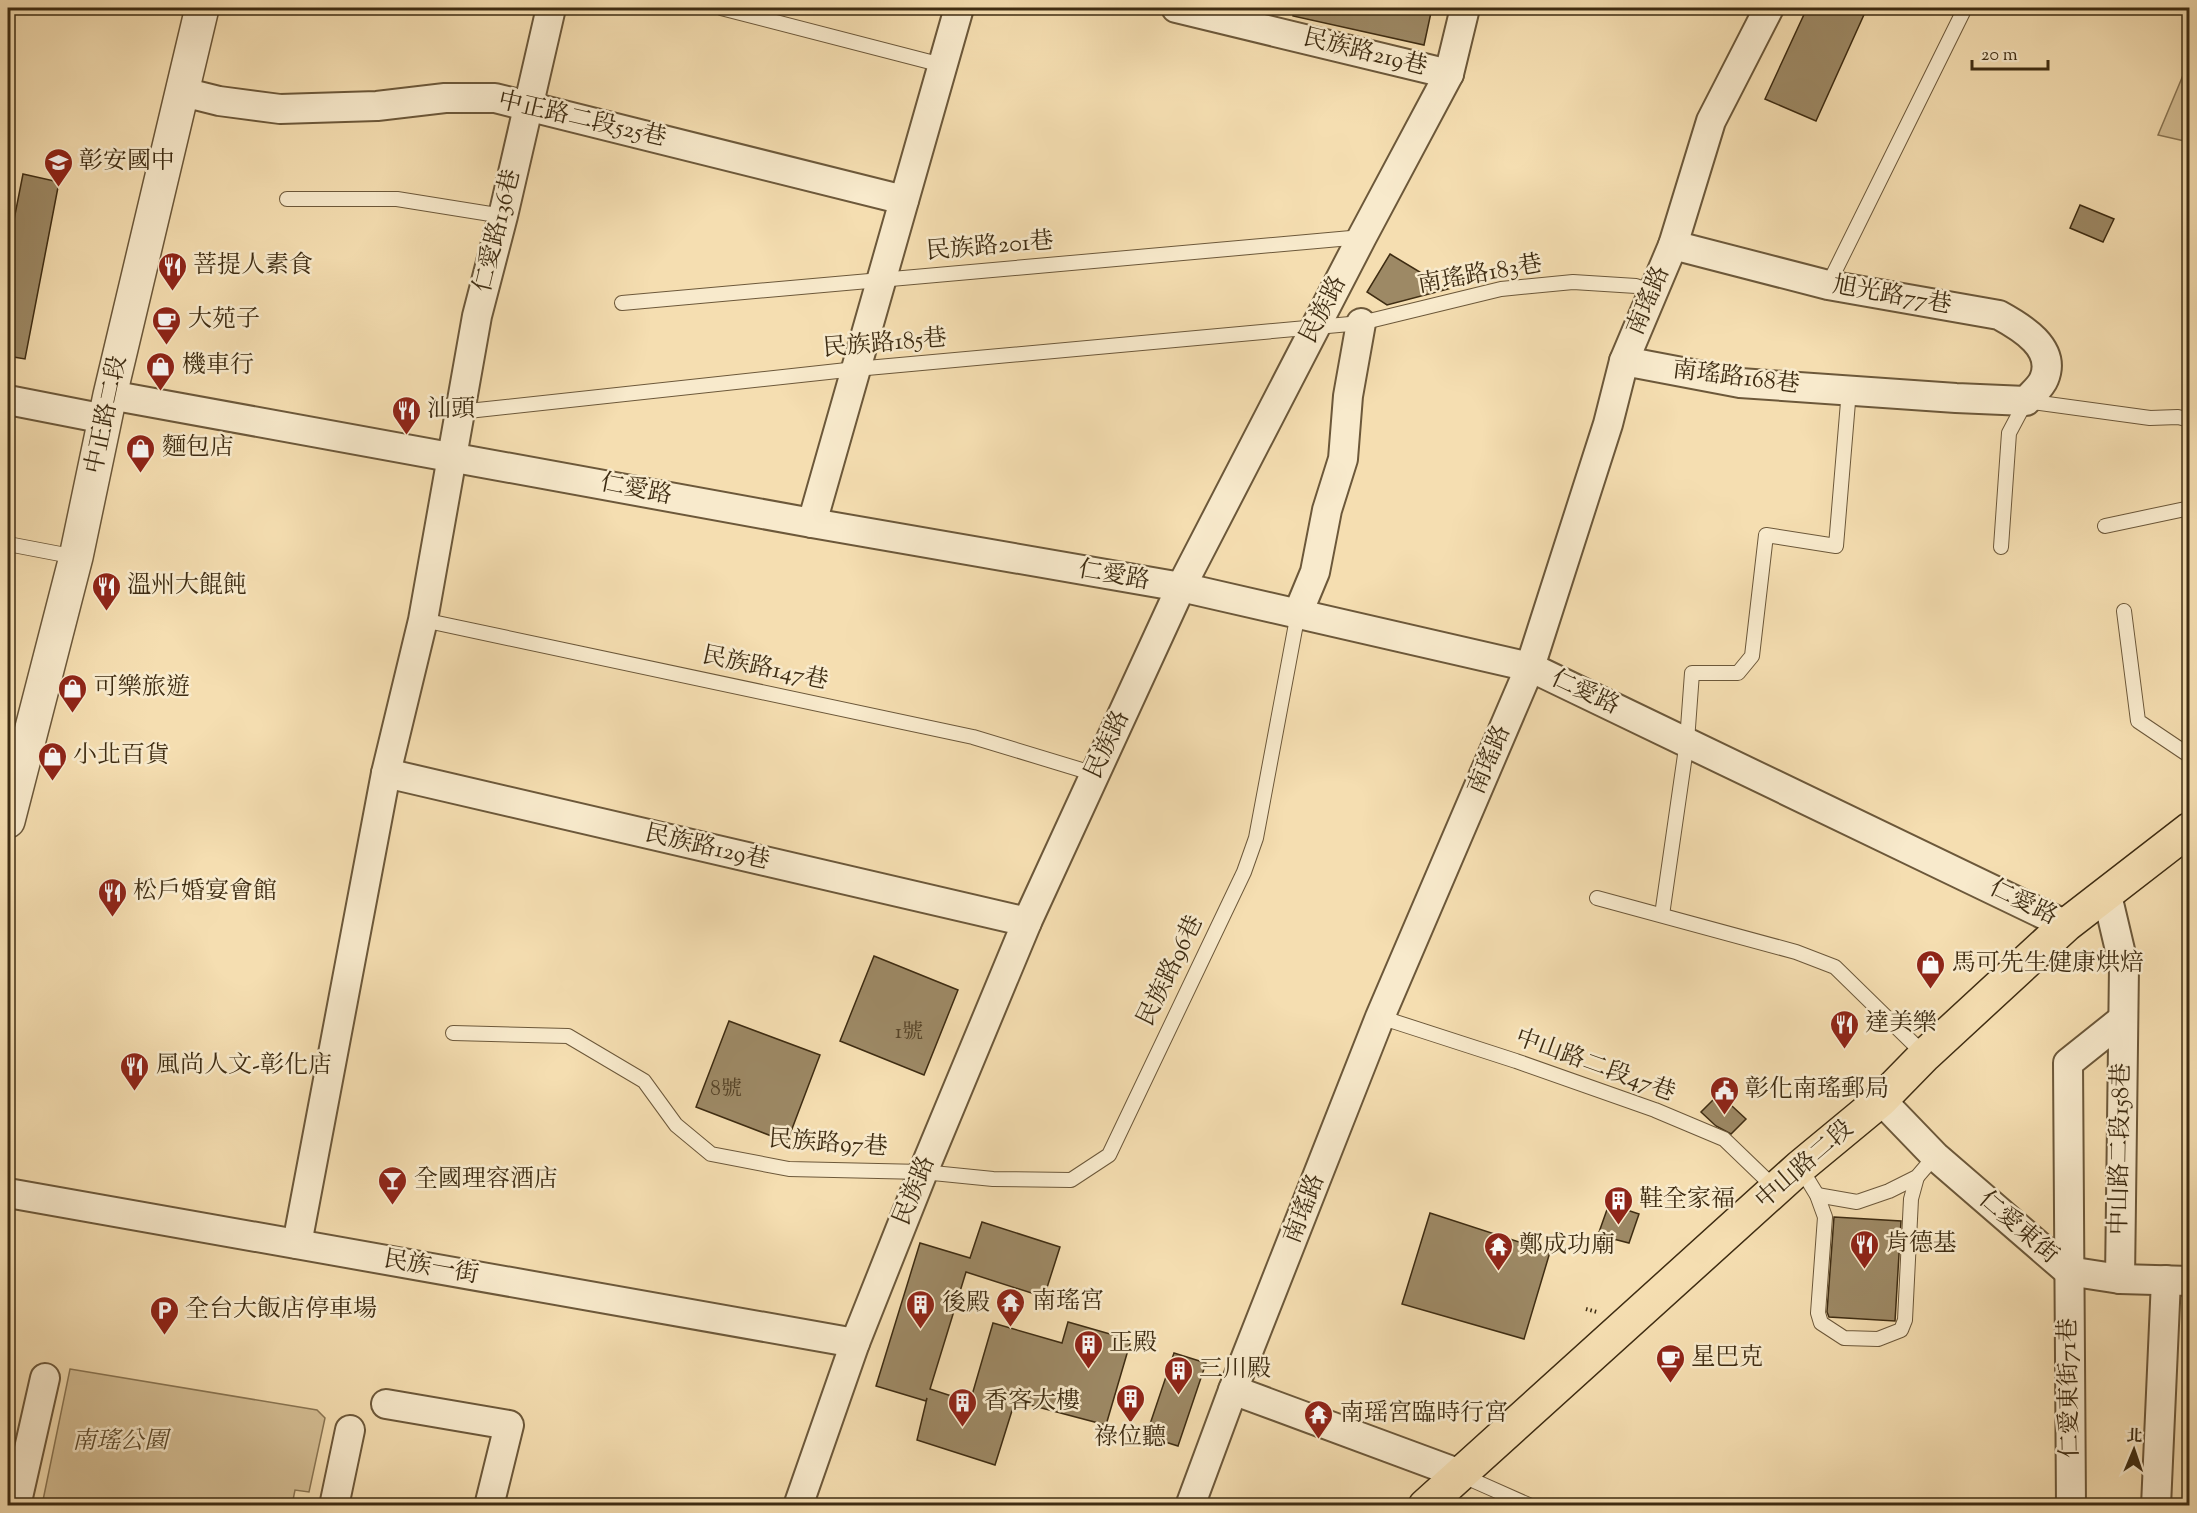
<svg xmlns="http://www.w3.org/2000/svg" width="2197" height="1513" font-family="'Sorts Mill Goudy','Noto Serif TC',serif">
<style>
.green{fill:#d6c096;stroke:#8a7654;stroke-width:1.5}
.building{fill:#9d8965;stroke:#3e2c12;stroke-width:1.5}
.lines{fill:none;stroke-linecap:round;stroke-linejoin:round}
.service-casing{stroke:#6c583a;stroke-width:16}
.minor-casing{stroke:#6c583a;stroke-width:32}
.tertiary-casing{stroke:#6c583a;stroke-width:36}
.primary-casing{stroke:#3e2c12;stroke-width:36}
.path{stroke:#3e2c12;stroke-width:4;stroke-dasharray:1.5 3;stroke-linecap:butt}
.service{stroke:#f8eacc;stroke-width:14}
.minor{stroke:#f8eacc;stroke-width:28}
.tertiary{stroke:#f8eacc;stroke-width:33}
.primary{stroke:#f5deb1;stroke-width:33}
.labels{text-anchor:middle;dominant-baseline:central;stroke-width:5;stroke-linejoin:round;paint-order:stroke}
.number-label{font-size:21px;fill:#564327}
.street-label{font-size:24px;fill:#3e2c12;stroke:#f8eacc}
.poi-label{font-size:24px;fill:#3e2c12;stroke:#f8eacc;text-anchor:start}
.park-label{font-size:24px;font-style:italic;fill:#5c4a2c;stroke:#f8eacc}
</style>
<rect width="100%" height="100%" fill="#f5deb1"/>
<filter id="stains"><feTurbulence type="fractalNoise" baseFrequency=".00333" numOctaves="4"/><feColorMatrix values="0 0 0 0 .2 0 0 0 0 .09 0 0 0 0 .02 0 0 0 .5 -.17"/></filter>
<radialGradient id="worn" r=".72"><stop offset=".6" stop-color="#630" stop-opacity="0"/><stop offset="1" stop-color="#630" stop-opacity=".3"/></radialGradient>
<!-- green -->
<g class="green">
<polygon points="2189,61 2189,142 2158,135"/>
<polygon points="70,1369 317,1410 325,1418 309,1492 295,1490 292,1505 42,1505"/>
</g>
<!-- building -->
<g class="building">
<polygon points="1294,8 1432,8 1424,45 1293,16"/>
<polygon points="1807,8 1867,8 1816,121 1765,99"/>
<polygon points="23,174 59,182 25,359 8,356 8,250"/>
<polygon points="2080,205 2114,219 2103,242 2070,228"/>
<polygon points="1390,254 1448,289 1387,305 1367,292"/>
<polygon points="874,956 958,990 924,1075 840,1041"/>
<polygon points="729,1021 820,1055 787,1142 696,1107"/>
<polygon points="1719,1094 1746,1119 1731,1134 1716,1126 1701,1112"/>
<polygon points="1609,1204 1639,1214 1629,1243 1598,1235"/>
<polygon points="1430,1213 1550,1252 1524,1339 1402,1304"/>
<polygon points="1834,1217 1901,1221 1895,1321 1829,1317 1827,1312"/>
<polygon points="982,1222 1060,1247 1044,1297 966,1272 930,1389 970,1402 993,1323 1062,1343 1068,1322 1131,1340 1106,1425 1015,1401 995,1465 917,1440 927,1398 926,1401 876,1386 920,1243 970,1258"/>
<polygon points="1174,1353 1206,1363 1178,1446 1146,1436"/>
</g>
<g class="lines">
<defs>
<g id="service">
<polyline points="721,8 942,65"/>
<polyline points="287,199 397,199 503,216"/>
<polyline points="1828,285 1965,8"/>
<polyline points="622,303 1362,237"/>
<polyline points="459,412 856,369 1361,323 1501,289 1573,282 1636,286 1653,292"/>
<polyline points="2105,526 2190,508"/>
<polyline points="8,544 76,557"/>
<polyline points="2001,547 2009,433 2026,401 2150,418 2178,417 2190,420"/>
<polyline points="2124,611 2138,721 2190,756"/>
<polyline points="423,620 973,737 1095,774"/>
<polyline points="1597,898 1796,952 1835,967 1925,1055"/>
<polyline points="1662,915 1687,741 1692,673 1738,673 1752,656 1766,535 1836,546 1849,390"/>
<polyline points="1380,1017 1516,1061 1655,1110 1724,1139 1776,1189"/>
<polyline points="453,1033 568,1036 644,1081 676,1125 711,1154 789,1169 923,1172 993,1179 1071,1180 1109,1155 1244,872 1256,838 1298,613"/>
<polyline points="1800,1167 1817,1195 1825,1217 1818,1313 1821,1323 1844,1338 1878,1339 1901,1330 1905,1320 1911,1199 1917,1177"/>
<polyline points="1817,1195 1857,1202 1889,1191 1917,1177 1935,1156"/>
<polyline points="1461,1475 1531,1506"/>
</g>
<g id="minor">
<polyline points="1176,8 1449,74"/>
<polyline points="183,92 219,101 280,109 377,106 445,98 495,98 904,200"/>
<path d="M1624,361L1740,383L1956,398L2026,401C2031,395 2041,387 2044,379C2057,348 2021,327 1999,315L1828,285L1673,245"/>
<polyline points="110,395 812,523 1181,587 1530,667 2066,925"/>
<polyline points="8,400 105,419"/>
<polyline points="812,523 959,8"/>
<polyline points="1298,613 1315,572 1327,510 1343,459 1348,396 1361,323"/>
<polyline points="386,773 1027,922"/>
<polyline points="2107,895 2124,967 2120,1279"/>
<polyline points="1881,1100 1935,1156 2068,1271 2120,1279 2190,1281"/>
<polyline points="8,1193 855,1343"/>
<polyline points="297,1244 386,773 423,620 477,316 503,216 551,8"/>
<polyline points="1233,1390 1460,1474"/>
<polyline points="386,1404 509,1425 489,1506"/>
<polyline points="16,1506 45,1378"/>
<polyline points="334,1506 350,1430"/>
<polyline points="798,1506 855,1343 923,1172 1027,922 1181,587 1362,237 1449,74 1465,8"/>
<polyline points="1190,1506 1233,1390 1380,1017 1530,667 1608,424 1624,361 1673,245 1711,121 1769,8"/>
<polyline points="2071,1506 2068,1063 2123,1019"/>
<polyline points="2156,1506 2166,1280"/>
</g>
<polyline id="tertiary" points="8,821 76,557 110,395 202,8"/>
<polyline id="primary" points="1425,1506 1800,1167 1881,1100 1925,1055 2066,925 2190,829"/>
</defs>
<!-- service casing -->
<use href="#service" class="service-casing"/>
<!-- minor casing -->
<use href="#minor" class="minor-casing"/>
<!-- tertiary casing -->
<use href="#tertiary" class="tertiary-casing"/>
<!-- primary casing -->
<use href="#primary" class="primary-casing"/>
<!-- path -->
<polyline class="path" points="1586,1309 1597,1312"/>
<!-- service -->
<use href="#service" class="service"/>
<!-- minor -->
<use href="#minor" class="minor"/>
<!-- tertiary -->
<use href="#tertiary" class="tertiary"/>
<!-- primary -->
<use href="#primary" class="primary"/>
</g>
<!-- icons -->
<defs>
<symbol id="school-pin" viewBox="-11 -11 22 30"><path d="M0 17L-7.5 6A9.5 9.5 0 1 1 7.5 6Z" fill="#8f2418" stroke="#f8eacc"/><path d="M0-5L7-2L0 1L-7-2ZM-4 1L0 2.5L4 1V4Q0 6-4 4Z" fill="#fff"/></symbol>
<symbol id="restaurant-pin" viewBox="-11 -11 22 30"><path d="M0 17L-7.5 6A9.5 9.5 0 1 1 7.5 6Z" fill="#8f2418" stroke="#f8eacc"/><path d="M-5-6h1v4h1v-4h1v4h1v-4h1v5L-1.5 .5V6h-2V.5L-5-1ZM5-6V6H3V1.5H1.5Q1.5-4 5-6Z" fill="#fff"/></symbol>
<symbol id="cafe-pin" viewBox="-11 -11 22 30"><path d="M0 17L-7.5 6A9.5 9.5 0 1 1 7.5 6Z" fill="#8f2418" stroke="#f8eacc"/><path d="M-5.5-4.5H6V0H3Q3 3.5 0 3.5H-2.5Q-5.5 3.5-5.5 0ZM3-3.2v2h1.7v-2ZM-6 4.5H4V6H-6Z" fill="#fff"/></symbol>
<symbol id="shop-pin" viewBox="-11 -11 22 30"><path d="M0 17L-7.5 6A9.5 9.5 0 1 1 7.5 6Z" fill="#8f2418" stroke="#f8eacc"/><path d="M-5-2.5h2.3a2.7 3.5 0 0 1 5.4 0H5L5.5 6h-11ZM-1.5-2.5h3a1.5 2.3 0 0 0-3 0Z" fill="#fff"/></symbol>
<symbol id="civic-pin" viewBox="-11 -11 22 30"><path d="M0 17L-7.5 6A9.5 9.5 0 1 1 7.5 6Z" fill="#8f2418" stroke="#f8eacc"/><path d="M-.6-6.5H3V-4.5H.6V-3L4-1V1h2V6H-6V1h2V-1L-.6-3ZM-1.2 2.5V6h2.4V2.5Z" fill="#fff"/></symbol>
<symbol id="bar-pin" viewBox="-11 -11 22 30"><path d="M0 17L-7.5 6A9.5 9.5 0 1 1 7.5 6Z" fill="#8f2418" stroke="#f8eacc"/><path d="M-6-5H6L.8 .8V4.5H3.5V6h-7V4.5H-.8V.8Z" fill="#fff"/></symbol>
<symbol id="building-pin" viewBox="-11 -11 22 30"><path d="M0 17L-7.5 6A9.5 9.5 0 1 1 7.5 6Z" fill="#8f2418" stroke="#f8eacc"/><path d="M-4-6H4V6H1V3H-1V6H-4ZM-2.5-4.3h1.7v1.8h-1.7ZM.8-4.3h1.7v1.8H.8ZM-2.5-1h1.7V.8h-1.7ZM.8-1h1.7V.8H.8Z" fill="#fff"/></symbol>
<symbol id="temple-pin" viewBox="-11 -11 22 30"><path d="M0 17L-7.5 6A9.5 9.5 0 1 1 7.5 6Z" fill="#8f2418" stroke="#f8eacc"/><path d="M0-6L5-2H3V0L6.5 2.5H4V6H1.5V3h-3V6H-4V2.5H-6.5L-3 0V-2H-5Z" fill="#fff"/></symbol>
<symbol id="parking-pin" viewBox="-11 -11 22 30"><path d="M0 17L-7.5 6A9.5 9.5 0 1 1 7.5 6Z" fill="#8f2418" stroke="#f8eacc"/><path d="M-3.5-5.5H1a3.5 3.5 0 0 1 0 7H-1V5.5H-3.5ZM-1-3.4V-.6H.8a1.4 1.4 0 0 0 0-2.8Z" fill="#fff"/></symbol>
</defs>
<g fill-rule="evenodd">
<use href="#school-pin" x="42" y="146" width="33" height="45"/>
<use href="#restaurant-pin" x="156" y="250" width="33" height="45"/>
<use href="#cafe-pin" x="150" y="304" width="33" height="45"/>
<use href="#shop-pin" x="144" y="350" width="33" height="45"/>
<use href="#restaurant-pin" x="390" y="394" width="33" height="45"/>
<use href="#shop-pin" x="124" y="432" width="33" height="45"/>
<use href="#restaurant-pin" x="90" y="570" width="33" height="45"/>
<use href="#shop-pin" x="56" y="672" width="33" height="45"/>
<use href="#shop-pin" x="36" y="740" width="33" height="45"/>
<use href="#restaurant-pin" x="96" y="876" width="33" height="45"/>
<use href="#shop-pin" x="1914" y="948" width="33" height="45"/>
<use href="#restaurant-pin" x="1828" y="1008" width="33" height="45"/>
<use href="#restaurant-pin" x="118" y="1050" width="33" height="45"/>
<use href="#civic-pin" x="1708" y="1074" width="33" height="45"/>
<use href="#bar-pin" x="376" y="1164" width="33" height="45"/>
<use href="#building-pin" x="1602" y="1184" width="33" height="45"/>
<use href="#restaurant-pin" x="1848" y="1228" width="33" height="45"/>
<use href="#temple-pin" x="1482" y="1230" width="33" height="45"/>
<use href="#temple-pin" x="994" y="1286" width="33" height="45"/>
<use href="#building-pin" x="904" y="1288" width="33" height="45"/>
<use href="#parking-pin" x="148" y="1294" width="33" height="45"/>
<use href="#building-pin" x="1072" y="1328" width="33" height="45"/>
<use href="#cafe-pin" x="1654" y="1342" width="33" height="45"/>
<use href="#building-pin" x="1162" y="1354" width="33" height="45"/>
<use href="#building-pin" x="1114" y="1382" width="33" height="45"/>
<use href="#building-pin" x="946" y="1386" width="33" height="45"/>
<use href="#temple-pin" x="1302" y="1398" width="33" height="45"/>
</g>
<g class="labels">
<!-- number labels -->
<g class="number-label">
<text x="909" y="1033">1號</text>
<text x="726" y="1090">8號</text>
</g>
<!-- street labels -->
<g class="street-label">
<text transform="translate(1365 53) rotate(14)">民族路219巷</text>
<text transform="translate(582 120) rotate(13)">中正路二段525巷</text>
<text transform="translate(498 231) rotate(-76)">仁愛路136巷</text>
<text transform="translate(990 247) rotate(-5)">民族路201巷</text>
<text transform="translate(1480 275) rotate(-10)">南瑤路183巷</text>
<text transform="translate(1892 296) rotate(10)">旭光路77巷</text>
<text transform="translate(1649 301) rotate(-67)">南瑤路</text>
<text transform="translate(1324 310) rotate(-63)">民族路</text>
<text transform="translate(885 344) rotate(-5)">民族路185巷</text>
<text transform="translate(1736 378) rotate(7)">南瑤路168巷</text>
<text transform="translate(107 415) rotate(-78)">中正路二段</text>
<text transform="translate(636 490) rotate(11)">仁愛路</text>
<text transform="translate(1114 576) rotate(10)">仁愛路</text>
<text transform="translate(765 669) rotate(12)">民族路147巷</text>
<text transform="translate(1585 693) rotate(25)">仁愛路</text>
<text transform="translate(1108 745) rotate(-65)">民族路</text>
<text transform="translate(1490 760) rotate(-67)">南瑤路</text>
<text transform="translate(707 848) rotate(13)">民族路129巷</text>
<text transform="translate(2023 903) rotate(26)">仁愛路</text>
<text transform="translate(1171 971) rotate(-64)">民族路96巷</text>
<text transform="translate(1595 1066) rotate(20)">中山路二段47巷</text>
<text transform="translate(828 1144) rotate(4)">民族路97巷</text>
<text transform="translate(2121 1149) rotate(-89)">中山路二段158巷</text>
<text transform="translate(1805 1165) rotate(-41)">中山路二段</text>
<text transform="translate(915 1191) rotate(-68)">民族路</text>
<text transform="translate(1305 1209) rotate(-69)">南瑤路</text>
<text transform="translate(2018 1228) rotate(41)">仁愛東街</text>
<text transform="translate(431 1268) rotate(10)">民族一街</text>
<text transform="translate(2070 1388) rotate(-91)">仁愛東街71巷</text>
</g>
<!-- poi labels -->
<g class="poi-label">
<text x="79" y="162">彰安國中</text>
<text x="193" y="266">菩提人素食</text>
<text x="188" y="320">大苑子</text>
<text x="182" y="366">機車行</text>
<text x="427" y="410">汕頭</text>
<text x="162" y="448">麵包店</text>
<text x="127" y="586">溫州大餛飩</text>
<text x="94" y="688">可樂旅遊</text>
<text x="73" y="756">小北百貨</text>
<text x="133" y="892">松戶婚宴會館</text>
<text x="1952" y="964">馬可先生健康烘焙</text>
<text x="1865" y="1024">達美樂</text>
<text x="156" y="1066">風尚人文-彰化店</text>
<text x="1745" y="1090">彰化南瑤郵局</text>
<text x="414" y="1180">全國理容酒店</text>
<text x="1639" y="1200">鞋全家福</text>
<text x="1885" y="1244">肯德基</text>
<text x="1519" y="1246">鄭成功廟</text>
<text x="1032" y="1302">南瑤宮</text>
<text x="942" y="1304">後殿</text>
<text x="185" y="1310">全台大飯店停車場</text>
<text x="1109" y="1344">正殿</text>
<text x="1691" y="1358">星巴克</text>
<text x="1199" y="1370">三川殿</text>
<text x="984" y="1402">香客大樓</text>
<text x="1340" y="1414">南瑶宮臨時行宮</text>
<text x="1130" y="1438" text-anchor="middle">祿位聽</text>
</g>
<!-- park labels -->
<g class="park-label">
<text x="120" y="1442">南瑤公園</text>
</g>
</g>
<!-- margin -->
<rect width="2197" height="1513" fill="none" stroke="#f5deb1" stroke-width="30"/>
<rect x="9" y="9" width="2179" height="1495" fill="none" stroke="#3e2c12" stroke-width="3"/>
<rect x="15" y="15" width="2167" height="1483" fill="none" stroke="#3e2c12" stroke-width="1.5"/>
<!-- north arrow -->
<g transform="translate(2134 1450) rotate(2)" stroke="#f8eacc" stroke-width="4.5" paint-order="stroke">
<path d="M0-4.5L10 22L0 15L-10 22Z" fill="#3e2c12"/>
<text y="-9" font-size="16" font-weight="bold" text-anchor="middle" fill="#3e2c12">北</text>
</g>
<!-- scale -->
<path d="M1972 60v9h76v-9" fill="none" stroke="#3e2c12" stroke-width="3"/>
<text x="1981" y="60" font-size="18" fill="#3e2c12" stroke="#f8eacc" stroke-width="4.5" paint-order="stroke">20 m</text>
<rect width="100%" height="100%" filter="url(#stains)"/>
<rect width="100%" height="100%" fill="url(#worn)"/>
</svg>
